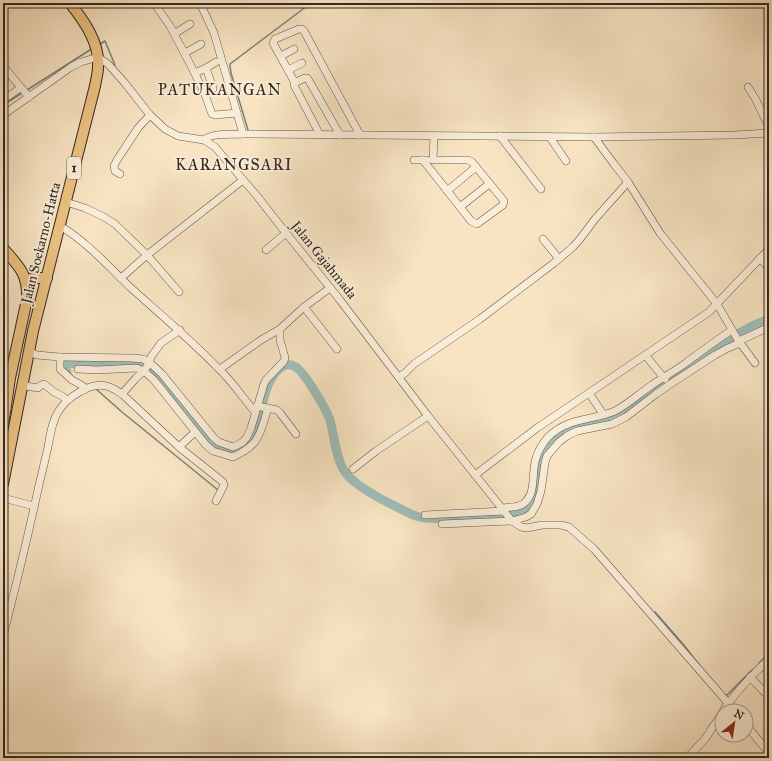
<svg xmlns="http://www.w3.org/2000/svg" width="772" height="761" font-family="'IM FELL Great Primer',serif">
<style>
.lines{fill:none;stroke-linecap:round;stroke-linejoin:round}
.stream{stroke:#74827c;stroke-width:1.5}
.river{stroke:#9fbeb9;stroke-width:9}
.minor-casing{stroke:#645749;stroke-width:8}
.highway-casing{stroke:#332820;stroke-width:12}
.minor{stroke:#faedd8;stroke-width:7}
.highway{stroke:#ecc282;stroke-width:10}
.labels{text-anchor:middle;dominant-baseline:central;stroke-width:3.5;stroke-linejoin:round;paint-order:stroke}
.shield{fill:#faedd8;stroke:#6f6357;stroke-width:1}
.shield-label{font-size:13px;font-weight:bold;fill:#332820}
.street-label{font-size:14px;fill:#332820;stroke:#faedd8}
.quarter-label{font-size:16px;letter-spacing:1px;fill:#332820;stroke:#faedd8}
</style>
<rect width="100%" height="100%" fill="#f8e4c3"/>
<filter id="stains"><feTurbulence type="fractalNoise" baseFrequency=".005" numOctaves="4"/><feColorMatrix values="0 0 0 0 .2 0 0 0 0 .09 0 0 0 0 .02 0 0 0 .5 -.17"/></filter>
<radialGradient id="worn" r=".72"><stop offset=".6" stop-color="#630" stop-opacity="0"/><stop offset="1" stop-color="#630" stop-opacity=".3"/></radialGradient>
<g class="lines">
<!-- stream -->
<g class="stream">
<polyline points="100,44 105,41 115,65"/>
<polyline points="27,90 93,48"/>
<polyline points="3,105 22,93"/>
<polyline points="248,130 231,73 230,66 230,64 311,3"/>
<polyline points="96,389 122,412 218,490"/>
<polyline points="655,612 683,644 700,666"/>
<polyline points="759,663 769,653"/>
<polyline points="724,695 727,695 752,670"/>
</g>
<!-- river -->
<path class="river" d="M67,372L62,369V364L128,363C133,363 139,363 143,365C153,369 159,379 165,387C179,405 211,453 235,453C243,445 251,440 255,430C264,411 262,380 282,367C286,364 291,364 296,367C305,373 326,409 330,420C334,435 336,460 345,472C354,484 368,491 381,499C392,504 408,514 419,517C431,520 444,518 456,518C472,517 488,517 504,516C523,514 533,507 537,487C538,479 538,470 540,463C542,454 548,445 554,439C572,422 599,424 621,414C633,409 641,398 652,390C661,384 671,379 681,372C709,353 736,331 769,319"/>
<defs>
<g id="minor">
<polyline points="154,3 170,26 190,64 204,92 212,114 215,115 237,113"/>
<polyline points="200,3 214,33 243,134"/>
<polyline points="174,34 190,24"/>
<polyline points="185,53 201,44"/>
<polyline points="281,56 294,49"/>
<polyline points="3,66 29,97"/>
<polyline points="288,70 302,63"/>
<polyline points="195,73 206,68 216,62"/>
<polyline points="295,83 273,43 275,39 299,29 302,29 304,31 360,135"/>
<polyline points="748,87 756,100 769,127"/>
<polyline points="204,92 213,89 213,88 206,68"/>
<polyline points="3,100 20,88"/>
<polyline points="3,115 71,67 81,62 98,57 108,64 124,82 150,115 165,129 178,136 204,140 215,147 257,196 286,233 340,300 428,416 512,521 521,527 527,528 542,525 561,525 569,527 594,549 735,711"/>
<polyline points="320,135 294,85 294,83 305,78 307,78 308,79 340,135"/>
<polyline points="500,136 541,189"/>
<polyline points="549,136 566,161"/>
<polyline points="594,137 614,164 628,182 660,233 717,304 738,340 755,363"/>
<path d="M204,140C213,132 232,135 243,134L594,137L735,135L769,133"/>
<polyline points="414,160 427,160"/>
<polyline points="423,160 471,221 477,224 503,205 504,201 472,162 468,160 433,160 434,136"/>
<polyline points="120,174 115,171 114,166 117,160 138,128 150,115"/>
<polyline points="447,191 476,167"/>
<polyline points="66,202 85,208 104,217 115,224 147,255 179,292"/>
<polyline points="460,207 489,184"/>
<path d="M60,226C87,242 108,266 131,288C160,314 191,340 218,368C232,381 243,398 255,412"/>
<polyline points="543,239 559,259"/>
<polyline points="266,250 286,233"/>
<polyline points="760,258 769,268"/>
<polyline points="121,278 147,255 243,180"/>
<polyline points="304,307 337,349"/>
<polyline points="739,341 769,327"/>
<polyline points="32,353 37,355 60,357 131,358 143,359 149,362 162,374 214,438 219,442 233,447 243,442 247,437 251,428 264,384 266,380 284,361 285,358 284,354 280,340 280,329 304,307 330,288"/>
<polyline points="645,355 665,379"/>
<polyline points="60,357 60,369 72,380 83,386 84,390"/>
<path d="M78,369L97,370L136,368L144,371L154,380L206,445L213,451L233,457C260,445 260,434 268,408"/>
<polyline points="220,369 261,340 280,329"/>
<polyline points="399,377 405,373 414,364 480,319 554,263 573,247 580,239 595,219 628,182"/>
<polyline points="26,386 38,388 41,385 44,384 54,392 62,396 67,400"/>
<polyline points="589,393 603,414"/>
<polyline points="122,394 136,378 144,371 148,365 151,357 161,343 180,330"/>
<polyline points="257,406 277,410 280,413 296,434"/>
<polyline points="179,447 195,432"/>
<polyline points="353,469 376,451 428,416"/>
<polyline points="475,475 537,428 709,312 769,249"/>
<polyline points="3,498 34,506"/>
<path d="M502,508C509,507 517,508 523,504C537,494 531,473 536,458C538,451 543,443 548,437C568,417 591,421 615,411C628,404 640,393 652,385C662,378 673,372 683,365C699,353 715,341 732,330"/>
<polyline points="425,515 504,511"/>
<polyline points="442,524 512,521 526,517 531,514 537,504 541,491 545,463 547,456 559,442 567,436 577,431 612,424 626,417 656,394 669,385 715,355 728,348 740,343"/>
<path d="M3,636C16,586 28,536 39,485C42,473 45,460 48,447C50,435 52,422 58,412C66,398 90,382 106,386C112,387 117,391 122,394L179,447L223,482L224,485L216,501"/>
<polyline points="763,665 769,672"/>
<polyline points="750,677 769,697"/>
<path d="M723,711C736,691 752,675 769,659"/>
<polyline points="746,725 769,753"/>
<polyline points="687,758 705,739 722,713"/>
</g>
<g id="highway">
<path d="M3,248C19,267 28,273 27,299L10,378L3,426"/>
<polyline points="26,280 33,278 47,278"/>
<path d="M3,484L33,331L95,86C96,80 98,73 98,67C100,43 84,21 70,3"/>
</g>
</defs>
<!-- minor casing -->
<use href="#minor" class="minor-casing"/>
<!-- highway casing -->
<use href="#highway" class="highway-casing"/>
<!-- minor -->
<use href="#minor" class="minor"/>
<!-- highway -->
<use href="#highway" class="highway"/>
</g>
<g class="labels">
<!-- shield labels -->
<rect class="shield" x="67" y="157" width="14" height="22" rx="3"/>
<g class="shield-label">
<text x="74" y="168">1</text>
</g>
<!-- street labels -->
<g class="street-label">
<text transform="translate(41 243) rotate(-76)">Jalan Soekarno-Hatta</text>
<text transform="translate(324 260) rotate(51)">Jalan Gajahmada</text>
</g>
<!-- quarter labels -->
<g class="quarter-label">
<text x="220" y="89">PATUKANGAN</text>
<text x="234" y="164">KARANGSARI</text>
</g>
</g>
<!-- margin -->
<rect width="772" height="761" fill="none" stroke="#f8e4c3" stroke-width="16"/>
<rect x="4" y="4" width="764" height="753" fill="none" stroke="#332820" stroke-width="2"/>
<rect x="8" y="8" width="756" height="745" fill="none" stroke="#332820"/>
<!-- north arrow -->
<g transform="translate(734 723) rotate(30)"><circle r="19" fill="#faedd8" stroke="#aa9e8e"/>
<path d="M0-3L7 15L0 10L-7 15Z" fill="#8f2418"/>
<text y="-6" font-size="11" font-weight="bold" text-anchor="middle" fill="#332820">N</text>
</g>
<rect width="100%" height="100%" filter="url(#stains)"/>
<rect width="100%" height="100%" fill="url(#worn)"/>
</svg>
